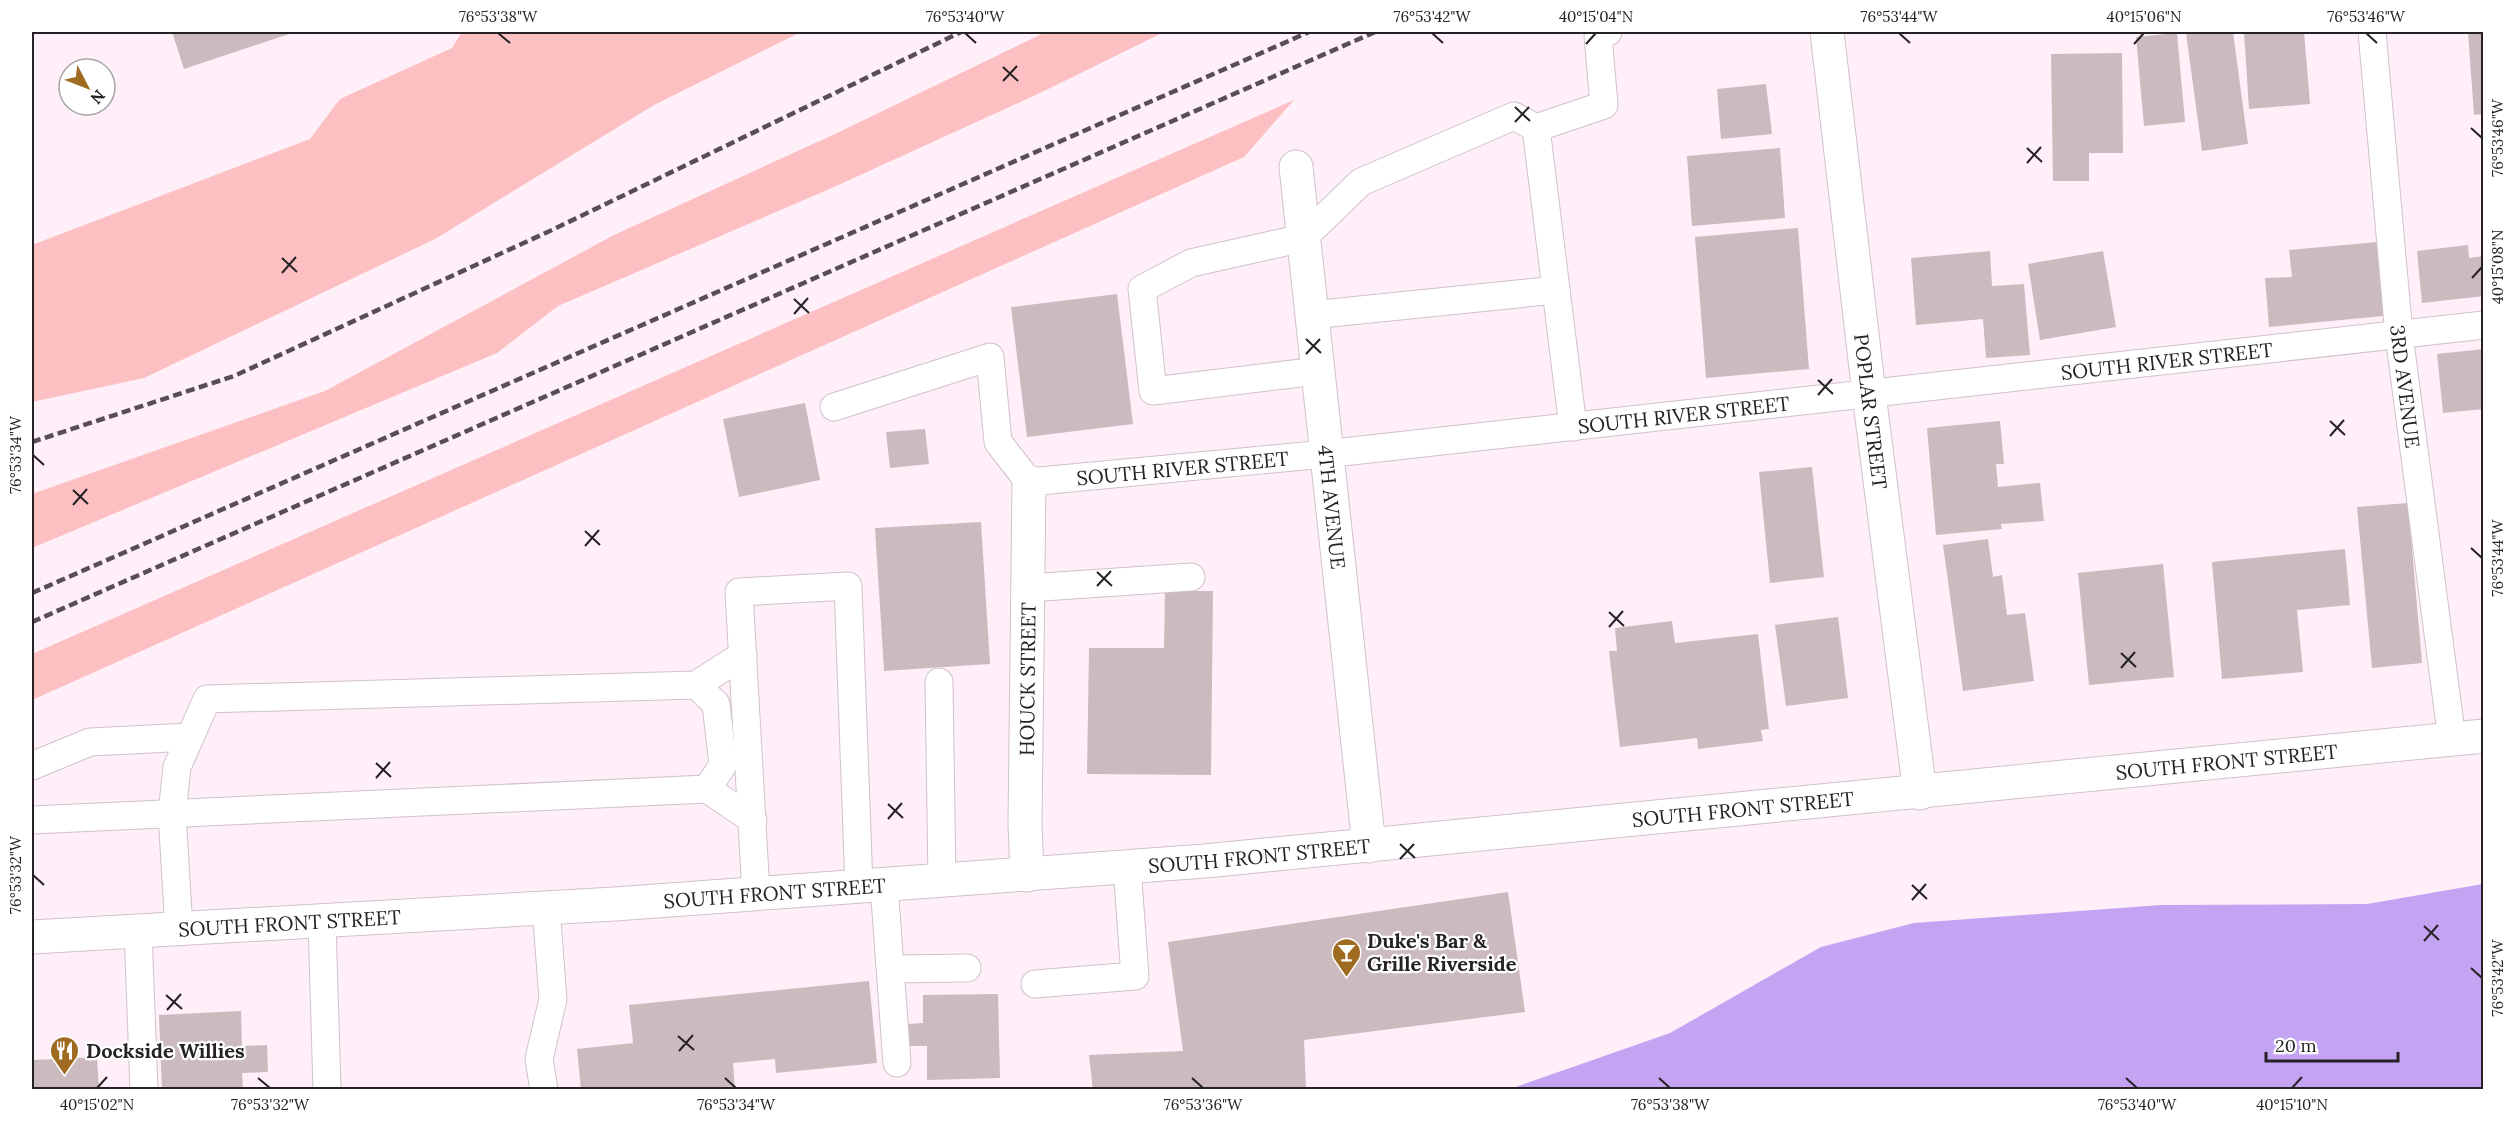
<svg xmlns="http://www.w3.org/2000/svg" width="2515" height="1121" font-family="Lora,serif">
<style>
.green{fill:#fcc0c2}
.water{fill:#c5a3f3}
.building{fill:#cbbbbf}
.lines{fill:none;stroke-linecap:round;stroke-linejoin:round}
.service-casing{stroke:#d0c2cb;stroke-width:29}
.minor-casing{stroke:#d0c2cb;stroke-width:35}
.primary-casing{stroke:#d0c2cb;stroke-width:35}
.service{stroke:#fff;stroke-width:27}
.minor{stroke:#fff;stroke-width:33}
.primary{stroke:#fff;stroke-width:33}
.rail{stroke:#574f54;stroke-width:4.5;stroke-dasharray:9 4.5;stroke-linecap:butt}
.ticks{fill:none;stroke:#262124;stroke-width:2}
.labels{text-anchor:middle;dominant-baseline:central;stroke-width:4.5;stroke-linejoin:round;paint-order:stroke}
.street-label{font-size:20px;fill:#262124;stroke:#fff}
.poi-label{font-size:20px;font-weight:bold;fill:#262124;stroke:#fff;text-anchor:start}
.neatline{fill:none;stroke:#262124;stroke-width:2}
.ticks-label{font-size:15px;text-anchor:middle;fill:#262124}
</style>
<rect width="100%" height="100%" fill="#feeff8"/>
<!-- green -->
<g class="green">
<polygon points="462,32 801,32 654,105 435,239 144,378 32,402 32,245 310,139 340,99 452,48"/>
<polygon points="1046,32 1164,32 1040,93 834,187 558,306 497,353 32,548 32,494 325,391 614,235 835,134"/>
<polygon points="1294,100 1244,157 32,700 32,654"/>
</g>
<!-- water -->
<polygon class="water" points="2483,884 2483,1089 1510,1089 1670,1033 1821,947 1914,923 2161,905 2367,904"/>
<!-- building -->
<g class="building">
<polygon points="172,32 295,32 184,69"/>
<polygon points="2199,32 2233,32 2248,144 2202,151 2186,33"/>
<polygon points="2244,32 2304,32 2310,104 2249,109"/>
<polygon points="2468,32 2484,32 2484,114 2474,115"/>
<polygon points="2177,33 2185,122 2144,126 2136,37"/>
<polygon points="2122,53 2123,153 2089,153 2089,181 2053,181 2051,54"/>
<polygon points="1766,84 1772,134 1721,139 1717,89"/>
<polygon points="1780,148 1785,218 1692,226 1687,156"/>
<polygon points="1798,228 1809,369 1706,378 1695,237"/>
<polygon points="2377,242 2383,316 2269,327 2265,278 2292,277 2289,250"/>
<polygon points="2468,245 2469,258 2484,256 2484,296 2422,303 2417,251"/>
<polygon points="1990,251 1992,286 2024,284 2030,355 1986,358 1983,319 1916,325 1911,258"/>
<polygon points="2103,251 2116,327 2040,340 2028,264"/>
<polygon points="1117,294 1133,424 1027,437 1011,307"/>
<polygon points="2484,349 2484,409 2443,413 2437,354"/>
<polygon points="805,403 820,480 739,497 723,419"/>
<polygon points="2000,421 2004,464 1996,464 1998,487 2040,483 2044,521 2001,524 2002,529 1936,535 1927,428"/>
<polygon points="925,429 929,464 890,468 886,432"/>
<polygon points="1812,467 1824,577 1770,583 1759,472"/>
<polygon points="2408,503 2422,663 2372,668 2357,507"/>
<polygon points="981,522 990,664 884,671 875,528"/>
<polygon points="1988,539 1993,577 2002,575 2007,615 2025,613 2034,681 1963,691 1943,545"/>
<polygon points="2345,549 2350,605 2297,610 2303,672 2222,679 2212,562"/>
<polygon points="2163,564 2174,677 2089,685 2078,573"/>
<polygon points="1165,591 1213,591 1211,775 1087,774 1089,648 1164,648"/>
<polygon points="1838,617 1848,698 1786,706 1775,625"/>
<polygon points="1672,621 1675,643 1758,634 1769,729 1761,730 1763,741 1698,749 1697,738 1620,747 1609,651 1617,651 1615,628"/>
<polygon points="1508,892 1525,1012 1304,1040 1306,1090 1093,1090 1089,1055 1183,1051 1168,942"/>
<polygon points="869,981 877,1063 776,1073 775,1059 733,1063 735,1090 581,1090 577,1049 633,1043 629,1005"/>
<polygon points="998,994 1000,1078 927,1080 927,1046 906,1046 906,1024 923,1023 923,995"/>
<polygon points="241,1011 242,1046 267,1045 268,1072 242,1073 243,1090 162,1090 159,1015"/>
<polygon points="97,1057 99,1090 32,1090 32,1060"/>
</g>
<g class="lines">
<defs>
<g id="service">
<path id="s1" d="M2372,32L2399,335L2452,740"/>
<polyline points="1536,128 1573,427"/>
<polyline points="1311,315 1556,290"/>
<polyline points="1317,371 1153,391 1142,289 1191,263 1303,238 1361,182 1514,116 1536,128 1604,105 1598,36 1608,32"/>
<path id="s2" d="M834,407L990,357L998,442L1029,482L1325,454L2484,325"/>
<polyline points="1028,588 1191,577"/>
<polyline points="939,682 942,881"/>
<polyline points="696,685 716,704 723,765 707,789"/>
<polyline points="32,766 90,742 190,737"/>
<polyline points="32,820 707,789 753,820"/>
<polyline points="884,885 897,1063"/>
<polyline points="756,894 739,592 848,586 859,887"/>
<polyline points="322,921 327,1090"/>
<polyline points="179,929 172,814 177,767 207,699 696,685 743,655"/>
<polyline points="138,931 144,1090"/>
<polyline points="891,969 967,968"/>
<polyline points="1035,984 1135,976 1127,867"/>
<polyline points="544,1090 539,1059 553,999 546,908"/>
</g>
<g id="minor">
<path id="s3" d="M1827,32L1869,394L1920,793"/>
<path id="s4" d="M1296,167L1369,846"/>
<path id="s5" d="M1027,875L1025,824L1029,482"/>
</g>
<g id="primary">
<path id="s6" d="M32,937L615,904L1205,861L2484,736"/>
</g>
</defs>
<!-- service casing -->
<use href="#service" class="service-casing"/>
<!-- minor casing -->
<use href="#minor" class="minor-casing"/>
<!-- primary casing -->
<use href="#primary" class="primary-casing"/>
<!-- service -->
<use href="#service" class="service"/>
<!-- minor -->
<use href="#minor" class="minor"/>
<!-- primary -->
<use href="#primary" class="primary"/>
<!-- rail -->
<g class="rail">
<polyline points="32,442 234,376 552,230 961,32"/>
<polyline points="32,593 1309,32"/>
<polyline points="32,622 1375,32"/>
</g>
</g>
<!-- ticks -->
<path class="ticks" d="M498,33L510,43M965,33L976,43M1432,33L1443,43M1899,33L1910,43M2366,33L2377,43M1586,44L1596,33M2134,44L2144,33M1003,67L1018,81M1003,81L1017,66M1515,107L1530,121M1515,122L1529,107M2471,128L2482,138M2027,148L2042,162M2027,163L2041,147M282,258L297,272M282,273L296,257M2472,278L2482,267M794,299L809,313M794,314L808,298M1306,339L1321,353M1306,354L1320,339M1818,380L1833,394M1818,395L1832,379M2330,421L2345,435M2330,436L2344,420M33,455L44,465M73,490L88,504M73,505L87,489M585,531L600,545M585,546L599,530M2471,548L2482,558M1097,572L1112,586M1097,586L1111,571M1609,612L1624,626M1609,627L1623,611M2121,653L2136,667M2121,668L2135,652M376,763L391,777M376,778L390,762M888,804L903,818M888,819L902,803M1400,844L1415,858M1400,859L1414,844M33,875L44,885M1912,885L1927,899M1912,900L1926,884M2424,926L2439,940M2424,941L2438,925M2471,968L2482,978M166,995L182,1009M167,1010L181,994M678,1036L694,1050M679,1051L693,1035M258,1078L270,1088M725,1078L736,1088M1192,1078L1203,1088M1659,1078L1670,1088M2126,1078L2137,1088M97,1088L107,1077M2292,1088L2302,1077"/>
<!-- icons -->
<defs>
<symbol id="bar-pin" viewBox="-11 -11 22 30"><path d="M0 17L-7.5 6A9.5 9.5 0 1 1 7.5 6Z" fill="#9e6b21" stroke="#fff"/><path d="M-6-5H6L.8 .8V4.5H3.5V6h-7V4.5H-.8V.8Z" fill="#fff"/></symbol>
<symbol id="restaurant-pin" viewBox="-11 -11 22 30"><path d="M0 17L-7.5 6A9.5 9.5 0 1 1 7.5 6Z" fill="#9e6b21" stroke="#fff"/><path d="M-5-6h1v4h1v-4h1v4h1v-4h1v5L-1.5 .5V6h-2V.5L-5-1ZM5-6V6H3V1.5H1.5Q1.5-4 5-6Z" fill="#fff"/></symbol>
</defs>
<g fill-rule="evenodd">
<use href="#bar-pin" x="1330" y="936" width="33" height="45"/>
<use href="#restaurant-pin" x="48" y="1034" width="33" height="45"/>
</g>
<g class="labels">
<!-- street labels -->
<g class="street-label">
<text stroke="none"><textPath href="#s2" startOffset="1444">SOUTH RIVER STREET</textPath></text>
<text stroke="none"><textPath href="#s1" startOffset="356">3RD AVENUE</textPath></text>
<text stroke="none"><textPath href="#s3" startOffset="382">POPLAR STREET</textPath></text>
<text stroke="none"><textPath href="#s2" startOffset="958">SOUTH RIVER STREET</textPath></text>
<text stroke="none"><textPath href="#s2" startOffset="454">SOUTH RIVER STREET</textPath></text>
<text stroke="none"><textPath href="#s4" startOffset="342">4TH AVENUE</textPath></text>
<text stroke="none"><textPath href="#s5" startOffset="196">HOUCK STREET</textPath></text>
<text stroke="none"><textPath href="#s6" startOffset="2202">SOUTH FRONT STREET</textPath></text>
<text stroke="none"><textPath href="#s6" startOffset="1716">SOUTH FRONT STREET</textPath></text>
<text stroke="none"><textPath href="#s6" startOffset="1230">SOUTH FRONT STREET</textPath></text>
<text stroke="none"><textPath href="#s6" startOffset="744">SOUTH FRONT STREET</textPath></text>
<text stroke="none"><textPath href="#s6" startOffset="258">SOUTH FRONT STREET</textPath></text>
</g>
<!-- poi labels -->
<g class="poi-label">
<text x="1367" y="940">Duke's Bar &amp;<tspan x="1367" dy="23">Grille Riverside</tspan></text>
<text x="86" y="1050">Dockside Willies</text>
</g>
</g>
<!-- border -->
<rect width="2515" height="1121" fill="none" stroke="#ffffff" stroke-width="66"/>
<!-- north arrow -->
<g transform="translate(87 87) rotate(132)"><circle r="28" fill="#ffffff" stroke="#a8a6a7" stroke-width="1.5"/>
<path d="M0-4.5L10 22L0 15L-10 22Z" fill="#9e6b21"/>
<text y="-9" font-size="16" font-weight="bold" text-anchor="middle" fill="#262124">N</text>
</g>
<!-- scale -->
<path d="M2266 1052v9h132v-9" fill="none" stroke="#262124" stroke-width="3"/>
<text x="2275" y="1052" font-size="18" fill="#262124" stroke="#ffffff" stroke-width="4.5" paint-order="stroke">20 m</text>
<rect x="33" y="33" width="2449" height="1055" class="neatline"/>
<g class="ticks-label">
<text x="498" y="22">76°53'38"W</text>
<text x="965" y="22">76°53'40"W</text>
<text x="1432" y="22">76°53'42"W</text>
<text x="1596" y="22">40°15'04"N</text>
<text x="1899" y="22">76°53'44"W</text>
<text x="2144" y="22">40°15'06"N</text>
<text x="2366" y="22">76°53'46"W</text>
<text transform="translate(2498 138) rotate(-90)" y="5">76°53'46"W</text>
<text transform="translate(2498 267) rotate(-90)" y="5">40°15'08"N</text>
<text transform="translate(16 455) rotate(-90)" y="5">76°53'34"W</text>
<text transform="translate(2498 558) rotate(-90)" y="5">76°53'44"W</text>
<text transform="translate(16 875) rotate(-90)" y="5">76°53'32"W</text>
<text transform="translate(2498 978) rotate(-90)" y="5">76°53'42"W</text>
<text x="97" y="1110">40°15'02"N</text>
<text x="270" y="1110">76°53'32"W</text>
<text x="736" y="1110">76°53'34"W</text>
<text x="1203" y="1110">76°53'36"W</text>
<text x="1670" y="1110">76°53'38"W</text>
<text x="2137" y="1110">76°53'40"W</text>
<text x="2292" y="1110">40°15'10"N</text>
</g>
</svg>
